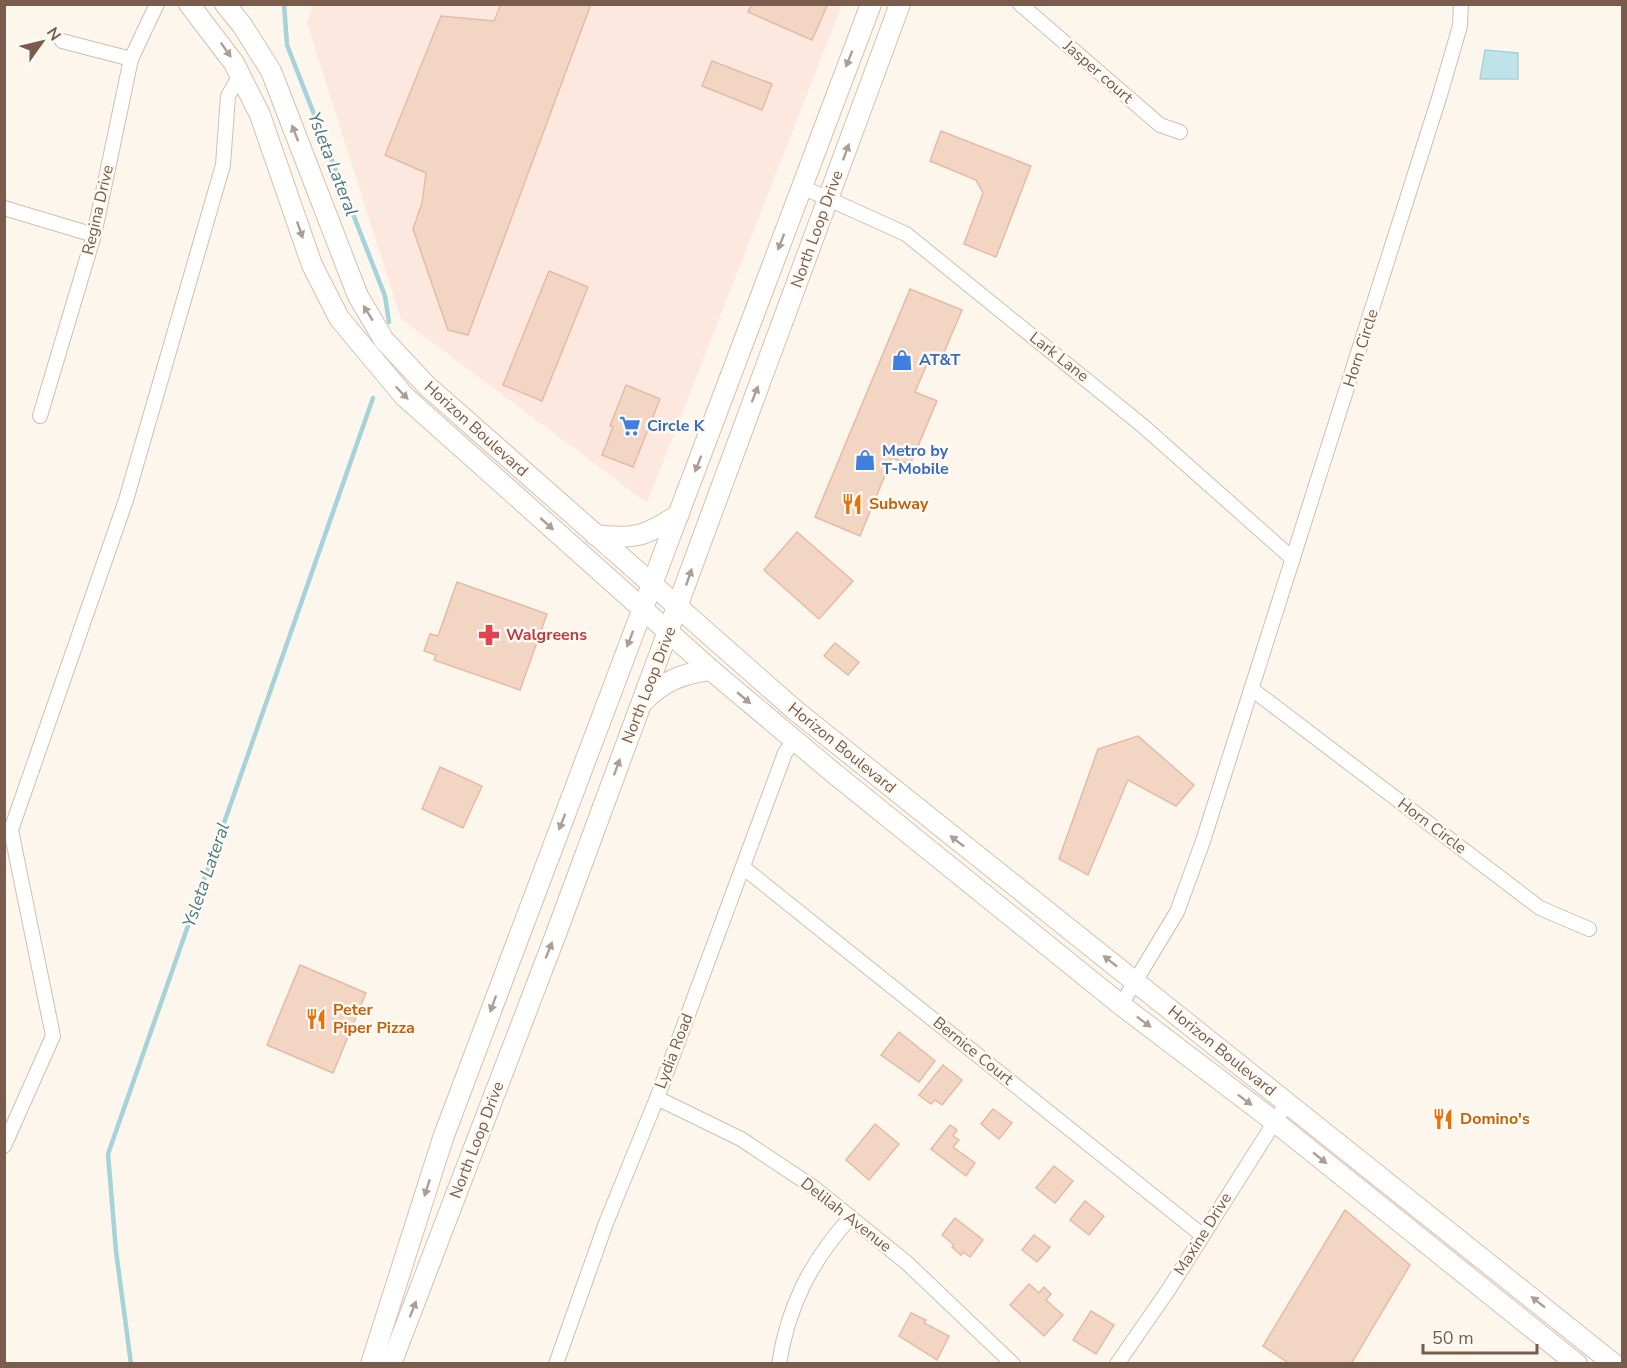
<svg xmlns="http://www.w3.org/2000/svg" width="1627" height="1368" font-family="'Nunito Sans',sans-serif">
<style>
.commercial{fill:#fde8e0}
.water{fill:#bfe3e8;stroke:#a5d3da;stroke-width:1.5}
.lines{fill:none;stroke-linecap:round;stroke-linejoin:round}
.stream{stroke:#a5d3da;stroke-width:4.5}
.building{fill:#f3d5c3;stroke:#e6bba3;stroke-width:1.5}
.street-casing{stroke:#d1beb0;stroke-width:16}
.secondary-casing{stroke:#d6c0b0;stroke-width:22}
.street{stroke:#fff;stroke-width:14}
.secondary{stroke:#fff;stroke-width:20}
.oneway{fill:#af9d94}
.labels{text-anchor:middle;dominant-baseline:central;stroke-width:5;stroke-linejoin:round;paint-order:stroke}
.street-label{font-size:16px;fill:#7a5c4d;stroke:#fffaf3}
.shop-label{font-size:16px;font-weight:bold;fill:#366cbe;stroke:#fffaf3;text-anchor:start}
.food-label{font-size:16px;font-weight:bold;fill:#c56008;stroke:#fffaf3;text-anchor:start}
.health-label{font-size:16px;font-weight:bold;fill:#be3a42;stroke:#fffaf3;text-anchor:start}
.water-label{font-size:18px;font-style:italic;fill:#437c86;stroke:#fffaf3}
</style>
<rect width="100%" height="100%" fill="#fdf6ec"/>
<!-- commercial -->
<polygon class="commercial" points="313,4 842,5 647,503 401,319 307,23"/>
<!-- water -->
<polygon class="water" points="1485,50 1518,53 1518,79 1480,79"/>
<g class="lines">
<!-- stream -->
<g class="stream">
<polyline points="284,4 287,45 385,296 389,322"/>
<polyline points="131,1364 116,1251 108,1154 373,398"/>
</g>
</g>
<!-- building -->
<g class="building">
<polygon points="501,4 591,4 468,335 448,330 413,229 422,203 426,173 385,155 441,16 494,21"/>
<polygon points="752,4 825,4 827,6 812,40 748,12"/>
<polygon points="712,61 772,84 762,110 702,86"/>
<polygon points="941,131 1031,166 996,257 964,244 983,193 976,180 930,161"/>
<polygon points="549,271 588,287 542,401 503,385"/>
<polygon points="910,289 962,310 940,362 930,357 915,392 937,401 910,465 892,458 860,536 815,517"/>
<polygon points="626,385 660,399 633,467 602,455 613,427 610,426"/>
<polygon points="797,532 853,581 819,619 764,570"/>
<polygon points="457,582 547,614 520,690 434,660 436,655 424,651 430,634 438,636"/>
<polygon points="835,643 859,662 848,675 824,656"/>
<polygon points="1138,736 1194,785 1176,806 1128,780 1088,875 1059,859 1098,749"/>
<polygon points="440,767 482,786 463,828 422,809"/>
<polygon points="300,965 366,993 333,1073 267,1045"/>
<polygon points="899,1032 935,1061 919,1082 881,1055"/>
<polygon points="943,1065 962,1080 942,1105 935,1100 931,1104 919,1095"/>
<polygon points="993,1109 1012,1123 999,1139 981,1124"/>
<polygon points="875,1124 899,1144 869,1180 846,1160"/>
<polygon points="950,1125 957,1130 953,1136 959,1140 953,1147 975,1163 966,1176 931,1149"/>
<polygon points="1054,1166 1073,1181 1055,1203 1036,1188"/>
<polygon points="1085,1201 1104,1216 1089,1235 1070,1220"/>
<polygon points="1345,1210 1410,1265 1351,1364 1290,1364 1263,1346"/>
<polygon points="955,1218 983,1240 970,1257 963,1252 961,1255 952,1247 954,1245 942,1235"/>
<polygon points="1034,1235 1050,1247 1037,1262 1022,1250"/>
<polygon points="1029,1284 1039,1293 1044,1287 1051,1294 1046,1300 1063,1315 1044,1336 1010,1305"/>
<polygon points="1091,1311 1114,1325 1096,1354 1073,1340"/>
<polygon points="911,1313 926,1320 924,1323 949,1336 937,1360 899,1336"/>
</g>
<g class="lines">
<defs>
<g id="street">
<polyline points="1020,4 1160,125 1180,132"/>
<polyline points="62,41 131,59"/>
<polyline points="802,187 906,234 1143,426 1293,559"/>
<polyline points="4,208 94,235"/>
<polyline points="40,416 94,235 131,59 157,4"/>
<polyline points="1253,690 1540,908 1589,929"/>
<polyline points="744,868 1202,1235"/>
<polyline points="1121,1005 1177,912 1203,841 1439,98 1460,26 1461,4"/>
<polyline points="657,1098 741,1139 813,1187 907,1263 1013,1364"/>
<polyline points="4,1146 53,1036 11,830 126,500 223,165 228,96 240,75"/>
<polyline points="556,1364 606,1223 657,1098 785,753 794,740"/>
<path d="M779,1364C788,1306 811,1261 850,1218"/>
<polyline points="1117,1364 1169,1289 1286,1104"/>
</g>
<g id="secondary">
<polyline points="189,4 234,63 260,115 312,265 339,318 404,396 711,670 830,770 1121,1005 1275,1122 1577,1364"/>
<polyline points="225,4 242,25 271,71 358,296 384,340 426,385 796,711 1614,1364"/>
<path d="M595,535C634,540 647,536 679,514"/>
<path d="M644,701C663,681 684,673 711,670"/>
<polyline points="371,1364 443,1138 871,4"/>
<polyline points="391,1364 556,934 900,4"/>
</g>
</defs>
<!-- street casing -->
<use href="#street" class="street-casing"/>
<!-- secondary casing -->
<use href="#secondary" class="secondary-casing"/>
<!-- street -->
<use href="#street" class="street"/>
<!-- secondary -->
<use href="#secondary" class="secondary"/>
</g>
<!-- one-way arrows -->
<defs><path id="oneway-solid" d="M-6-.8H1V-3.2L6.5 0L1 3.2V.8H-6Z" transform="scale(1.5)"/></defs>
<g class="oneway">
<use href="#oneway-solid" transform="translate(226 50) rotate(55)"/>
<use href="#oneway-solid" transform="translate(849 59) rotate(112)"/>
<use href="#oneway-solid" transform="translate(295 133) rotate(-111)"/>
<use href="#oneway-solid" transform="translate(846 152) rotate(-70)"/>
<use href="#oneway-solid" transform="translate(300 230) rotate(71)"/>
<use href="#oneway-solid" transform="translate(781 242) rotate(111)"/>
<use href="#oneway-solid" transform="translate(368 313) rotate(-122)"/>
<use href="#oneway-solid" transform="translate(402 393) rotate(46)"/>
<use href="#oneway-solid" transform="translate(755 394) rotate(-69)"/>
<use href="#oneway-solid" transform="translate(698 464) rotate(111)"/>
<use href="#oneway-solid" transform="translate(547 524) rotate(42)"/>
<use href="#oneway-solid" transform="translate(689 577) rotate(-71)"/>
<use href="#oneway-solid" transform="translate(630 639) rotate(111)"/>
<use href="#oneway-solid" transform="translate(744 698) rotate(40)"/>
<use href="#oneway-solid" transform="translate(617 767) rotate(-70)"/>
<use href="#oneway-solid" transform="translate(562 822) rotate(111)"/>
<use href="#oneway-solid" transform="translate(957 841) rotate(-142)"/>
<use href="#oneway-solid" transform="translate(549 950) rotate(-68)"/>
<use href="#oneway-solid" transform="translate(1110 961) rotate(-142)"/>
<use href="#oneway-solid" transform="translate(493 1004) rotate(110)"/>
<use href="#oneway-solid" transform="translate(1144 1022) rotate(37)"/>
<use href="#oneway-solid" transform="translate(1245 1100) rotate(37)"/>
<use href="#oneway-solid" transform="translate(1320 1158) rotate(39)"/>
<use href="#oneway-solid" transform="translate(427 1188) rotate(108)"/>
<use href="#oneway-solid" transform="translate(1538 1302) rotate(-142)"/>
<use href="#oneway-solid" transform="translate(413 1309) rotate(-69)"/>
</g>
<!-- icons -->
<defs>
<symbol id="shop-bare" viewBox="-9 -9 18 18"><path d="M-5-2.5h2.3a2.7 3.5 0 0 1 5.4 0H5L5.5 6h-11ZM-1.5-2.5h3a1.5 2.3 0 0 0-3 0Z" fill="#3f7fe0" stroke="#fffaf3" stroke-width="2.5" paint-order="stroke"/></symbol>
<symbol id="supermarket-bare" viewBox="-9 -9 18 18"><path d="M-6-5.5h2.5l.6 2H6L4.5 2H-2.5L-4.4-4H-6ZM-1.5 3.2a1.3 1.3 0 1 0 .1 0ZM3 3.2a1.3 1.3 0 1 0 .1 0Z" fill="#3f7fe0" stroke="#fffaf3" stroke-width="2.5" paint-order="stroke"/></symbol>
<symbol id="restaurant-bare" viewBox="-9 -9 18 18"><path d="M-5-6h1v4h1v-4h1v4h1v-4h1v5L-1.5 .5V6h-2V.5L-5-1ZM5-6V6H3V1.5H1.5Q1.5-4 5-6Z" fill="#e8710a" stroke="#fffaf3" stroke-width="2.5" paint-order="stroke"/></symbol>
<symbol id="pharmacy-bare" viewBox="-9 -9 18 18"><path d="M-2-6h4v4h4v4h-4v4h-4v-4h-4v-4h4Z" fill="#e0444e" stroke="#fffaf3" stroke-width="2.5" paint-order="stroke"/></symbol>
</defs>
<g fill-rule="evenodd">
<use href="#shop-bare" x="887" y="345" width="30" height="30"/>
<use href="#supermarket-bare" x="615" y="411" width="30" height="30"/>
<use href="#shop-bare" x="850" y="445" width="30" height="30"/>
<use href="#restaurant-bare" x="837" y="489" width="30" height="30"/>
<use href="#pharmacy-bare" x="474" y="620" width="30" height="30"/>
<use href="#restaurant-bare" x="301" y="1004" width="30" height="30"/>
<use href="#restaurant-bare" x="1428" y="1104" width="30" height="30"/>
</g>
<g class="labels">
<!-- street labels -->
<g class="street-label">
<text transform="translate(1098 72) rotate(41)">Jasper court</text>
<text transform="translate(98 210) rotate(-77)">Regina Drive</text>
<text transform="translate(817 229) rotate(-70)">North Loop Drive</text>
<text transform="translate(1361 348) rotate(-72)">Horn Circle</text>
<text transform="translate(1059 357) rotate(38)">Lark Lane</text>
<text transform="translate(476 429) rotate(42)">Horizon Boulevard</text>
<text transform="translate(649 685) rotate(-69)">North Loop Drive</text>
<text transform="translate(842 748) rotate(39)">Horizon Boulevard</text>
<text transform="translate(1432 826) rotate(37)">Horn Circle</text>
<text transform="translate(674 1051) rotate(-69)">Lydia Road</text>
<text transform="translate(973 1051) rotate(39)">Bernice Court</text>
<text transform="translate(1222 1051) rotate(39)">Horizon Boulevard</text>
<text transform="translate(477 1140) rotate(-69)">North Loop Drive</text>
<text transform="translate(846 1215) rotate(38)">Delilah Avenue</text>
<text transform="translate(1203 1234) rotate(-58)">Maxine Drive</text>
</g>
<!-- shop labels -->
<g class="shop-label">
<text x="919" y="360">AT&amp;T</text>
<text x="647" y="426">Circle K</text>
<text x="882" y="451">Metro by<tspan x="882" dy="18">T-Mobile</tspan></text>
</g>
<!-- food labels -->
<g class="food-label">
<text x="869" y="504">Subway</text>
<text x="333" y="1010">Peter<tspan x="333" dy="18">Piper Pizza</tspan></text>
<text x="1460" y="1119">Domino's</text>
</g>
<!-- health labels -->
<g class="health-label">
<text x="506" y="635">Walgreens</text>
</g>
<!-- water labels -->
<g class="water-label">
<text transform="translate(333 164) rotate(69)">Ysleta Lateral</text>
<text transform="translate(206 875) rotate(-71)">Ysleta Lateral</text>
</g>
</g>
<!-- border -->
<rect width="1627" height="1368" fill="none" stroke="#7a5c4d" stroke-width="12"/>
<!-- north arrow -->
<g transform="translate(42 42) rotate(56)" stroke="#fffaf3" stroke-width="4.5" paint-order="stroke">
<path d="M0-4.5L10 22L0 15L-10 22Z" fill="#7a5c4d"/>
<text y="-9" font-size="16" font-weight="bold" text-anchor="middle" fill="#7a5c4d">N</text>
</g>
<!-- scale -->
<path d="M1423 1344v9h114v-9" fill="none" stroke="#7a5c4d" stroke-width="3"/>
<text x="1432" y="1344" font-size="18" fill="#7a5c4d" stroke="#fffaf3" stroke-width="4.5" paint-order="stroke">50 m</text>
</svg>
